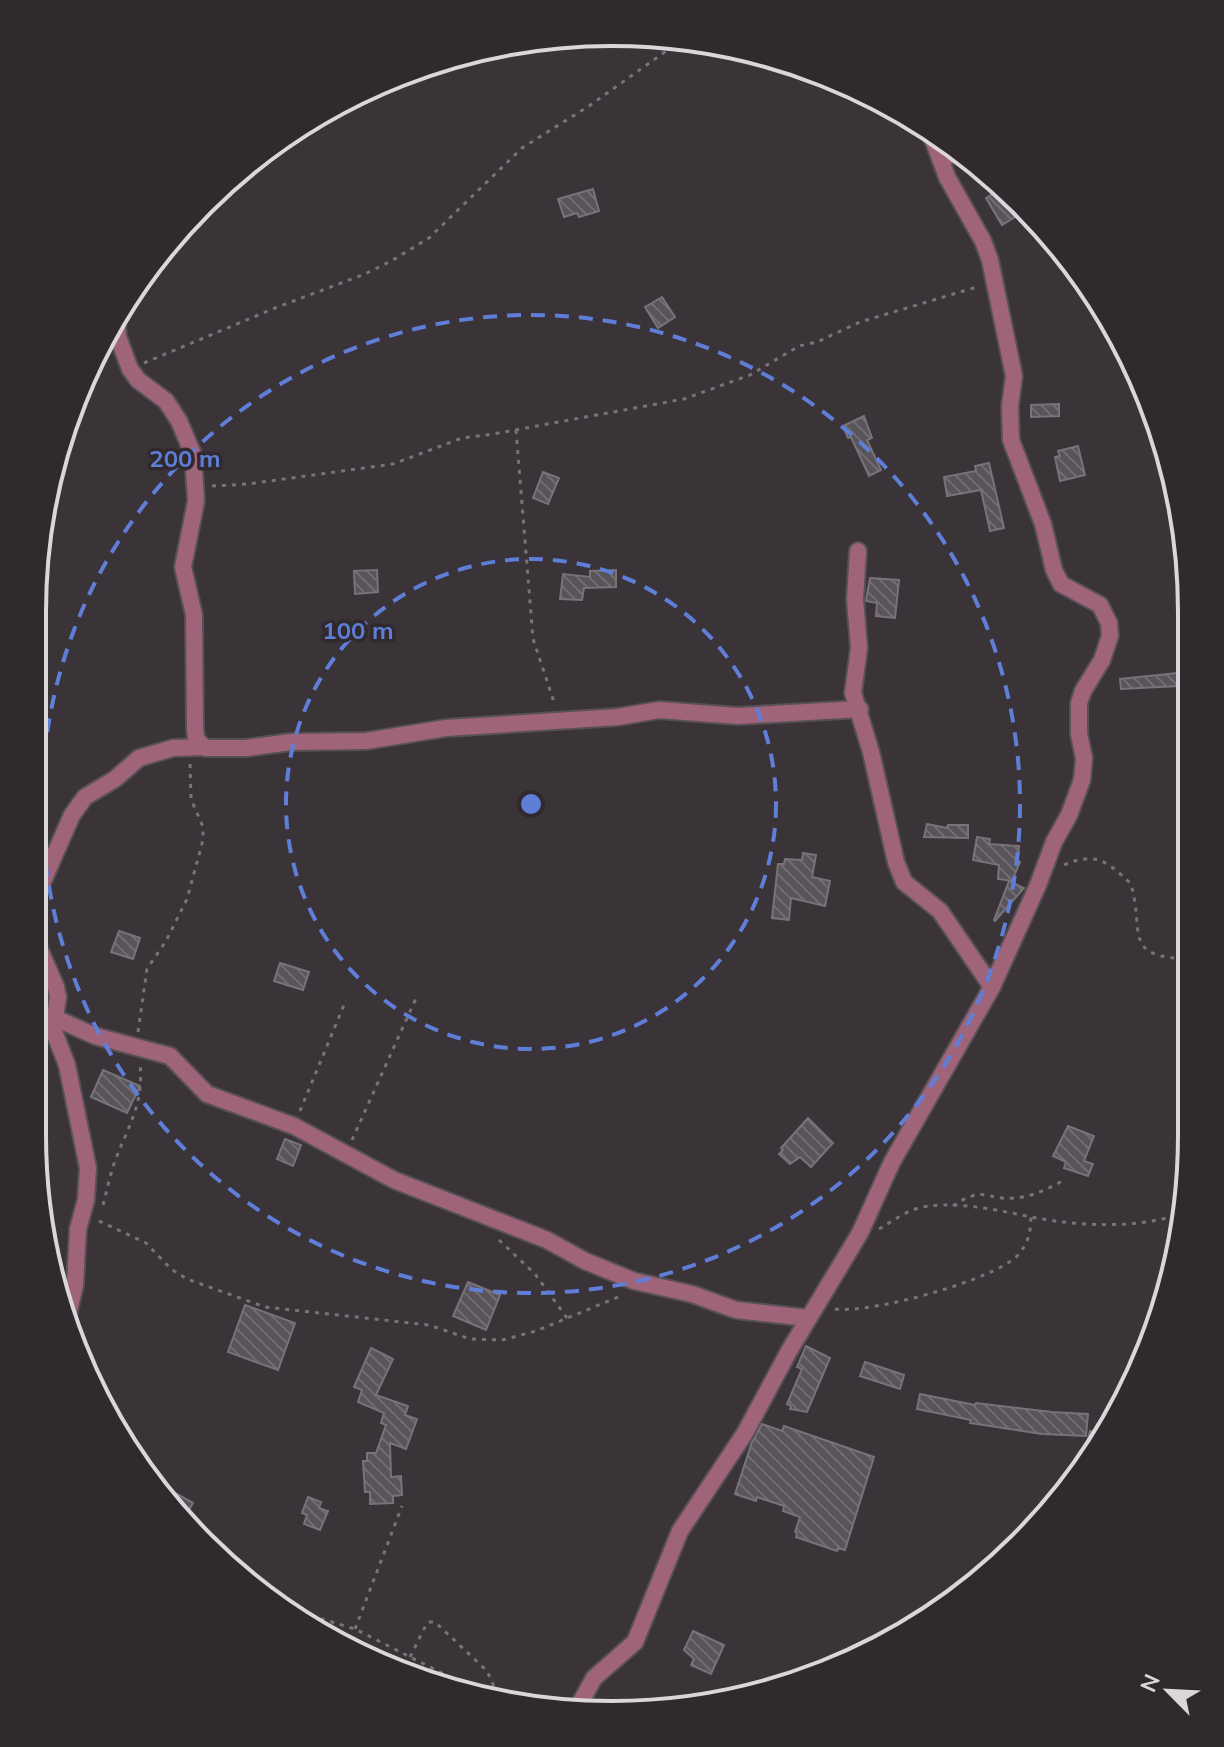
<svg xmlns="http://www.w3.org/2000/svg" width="1224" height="1747" font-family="Mulish,sans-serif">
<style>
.building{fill:url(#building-back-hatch);stroke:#787279;stroke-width:2}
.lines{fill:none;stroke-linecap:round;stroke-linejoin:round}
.street-casing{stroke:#575055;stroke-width:20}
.path{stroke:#797378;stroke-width:3;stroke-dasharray:4 6;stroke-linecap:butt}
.street{stroke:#a0647a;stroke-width:16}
.ring{fill:none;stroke:#5f7ed8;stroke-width:4;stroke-dasharray:14 10}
.rim{fill:none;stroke:#dad6d9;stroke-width:4}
.centre{fill:#5f7ed8;stroke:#30292e;stroke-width:4}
.ring-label{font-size:24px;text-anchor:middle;font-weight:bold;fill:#5f7ed8;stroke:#30292e;stroke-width:7;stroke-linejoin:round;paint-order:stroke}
</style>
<defs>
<pattern id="building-back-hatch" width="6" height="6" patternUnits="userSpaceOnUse" patternTransform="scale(2)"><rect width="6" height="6" fill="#59545a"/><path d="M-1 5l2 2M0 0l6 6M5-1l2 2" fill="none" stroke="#706c71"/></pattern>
</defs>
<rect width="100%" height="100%" fill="#3a3338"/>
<!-- building -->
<g class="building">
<polygon points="593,189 599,211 579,217 577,213 564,217 558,199"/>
<polygon points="999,190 1015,217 1002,225 986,198"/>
<polygon points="662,297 675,317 658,328 645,307"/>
<polygon points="1059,404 1059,416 1031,417 1031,405"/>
<polygon points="864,416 872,438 867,440 881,470 869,476 851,437 848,438 843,426"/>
<polygon points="1078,446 1085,475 1060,481 1055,457 1060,456 1058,451"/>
<polygon points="989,463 1004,528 990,531 981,490 947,496 944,477 976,471 975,466"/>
<polygon points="543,472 559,478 548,504 533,498"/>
<polygon points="377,570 378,592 355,594 354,571"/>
<polygon points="616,570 616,587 584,588 582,600 560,599 563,574 590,577 590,571"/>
<polygon points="870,578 899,580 895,618 876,616 877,603 866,601"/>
<polygon points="1177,673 1178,686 1121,689 1120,679"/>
<polygon points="927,824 947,828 948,825 968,825 968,838 924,837"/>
<polygon points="977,837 990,839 989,844 1019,846 1018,860 1020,862 1012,881 998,879 999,865 973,860"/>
<polygon points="803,853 816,855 812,877 830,881 825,906 791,898 789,920 772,918 778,864 784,864 785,859 802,860"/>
<polygon points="1009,881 1024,888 995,921 994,920"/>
<polygon points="119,931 140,938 133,959 111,952"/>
<polygon points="280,963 309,972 303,990 274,981"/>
<polygon points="103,1070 140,1086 127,1113 91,1097"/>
<polygon points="808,1118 833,1143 811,1167 800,1157 790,1164 779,1154 783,1150 781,1148"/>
<polygon points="1068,1126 1094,1136 1084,1161 1093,1164 1088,1176 1064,1168 1066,1162 1053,1156"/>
<polygon points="285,1139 301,1145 293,1166 277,1159"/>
<polygon points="468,1282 500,1295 486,1330 453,1316"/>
<polygon points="245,1305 295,1323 278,1370 228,1352"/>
<polygon points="806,1346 830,1358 807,1412 790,1409 791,1406 787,1404 802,1369 797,1367"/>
<polygon points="371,1348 393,1359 376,1395 408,1406 405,1415 417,1419 406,1449 390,1443 391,1477 401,1476 402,1495 393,1496 393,1503 370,1504 370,1492 365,1492 363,1461 367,1461 367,1453 376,1453 386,1425 381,1423 384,1413 358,1402 362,1390 354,1387"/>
<polygon points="865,1362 904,1375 900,1389 860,1376"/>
<polygon points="920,1394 975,1405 976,1403 1052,1412 1088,1414 1086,1436 1042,1434 970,1423 971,1420 917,1409"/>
<polygon points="762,1424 782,1431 784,1426 874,1457 845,1550 838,1548 837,1551 796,1537 797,1533 795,1532 800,1517 783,1511 784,1506 757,1497 756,1501 735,1494 752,1442"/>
<polygon points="1090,1431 1105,1435 1083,1471 1080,1469"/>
<polygon points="152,1480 193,1503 184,1519 151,1481"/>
<polygon points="308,1497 321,1502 319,1508 328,1511 320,1530 304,1524 307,1515 302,1513"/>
<polygon points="693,1631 724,1645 711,1674 691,1665 694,1659 684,1650"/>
</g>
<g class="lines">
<defs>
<g id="street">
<polyline points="941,160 961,149"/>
<polyline points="116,314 118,337 130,369 138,380 166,401 179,421 193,454 196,501 183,567 194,615 195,728 196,739 205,748 246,748 291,742 366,741 446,728 618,717 659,710 738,716 860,709"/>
<polyline points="858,551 855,599 859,648 853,693 871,752 896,862 904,882 940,911 992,987"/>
<polyline points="36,897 72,815 85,797 115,779 139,758 173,748 203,747"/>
<polyline points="35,939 56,987 58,997 53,1029 67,1065 88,1168 86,1200 78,1229 75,1285 67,1319"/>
<polyline points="55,1018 95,1036 170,1056 207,1094 294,1126 394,1180 547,1240 585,1261 634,1281 692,1294 736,1310 808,1318"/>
<polyline points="577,1709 594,1678 635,1642 680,1531 745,1433 789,1351 860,1233 892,1162 992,987 1038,885 1054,842 1069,815 1082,780 1084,758 1079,734 1079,703 1083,691 1102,660 1110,636 1109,623 1100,605 1061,584 1054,570 1043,524 1011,440 1010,406 1014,376 990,260 983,241 947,177 929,129"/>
</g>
</defs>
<!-- street casing -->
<use href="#street" class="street-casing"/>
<!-- path -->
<g class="path">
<polyline points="144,363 275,308 365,274 393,260 429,238 522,148 589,106 683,39"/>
<polyline points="516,430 533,639 555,705"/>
<polyline points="212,486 248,484 393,464 462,438 493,434 684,399 750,375 799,346 817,342 860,322 980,286"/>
<path d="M1064,865C1096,851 1108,862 1131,884C1145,934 1121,957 1190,959"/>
<polyline points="138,1032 147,969 166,941 187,899 203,840 203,827 191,799 190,763"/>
<polyline points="300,1111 346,1000"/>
<polyline points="352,1140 417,996"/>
<path d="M103,1205C107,1190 110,1175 115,1161C129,1124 144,1104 140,1063"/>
<path d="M953,1206C985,1184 986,1201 1015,1198C1032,1197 1050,1188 1064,1180"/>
<polyline points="99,1221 146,1243 171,1269 187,1279 265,1307 429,1325 470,1339 502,1340 536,1331 623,1295"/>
<path d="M879,1229C893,1221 907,1210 923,1207C969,1199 1018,1217 1063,1222C1097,1226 1133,1226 1167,1218"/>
<polyline points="499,1240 535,1274 567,1318"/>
<path d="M835,1309C869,1314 992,1281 1017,1256C1028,1244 1031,1232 1031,1216"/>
<polyline points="292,1610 355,1629 491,1698"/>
<polyline points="355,1629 402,1506"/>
<polyline points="410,1657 426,1625 429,1622 435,1622 487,1671 500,1700"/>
<polyline points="438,1684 471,1692"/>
</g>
<!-- street -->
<use href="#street" class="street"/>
</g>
<!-- distance rings -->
<g class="ring">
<circle cx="531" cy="804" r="245"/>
<circle cx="531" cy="804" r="489"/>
</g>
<!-- crop -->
<path d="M0 0H1224V1747H0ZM612 46H612A566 566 0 0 1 1178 612V1135A566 566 0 0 1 612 1701H612A566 566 0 0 1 46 1135V612A566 566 0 0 1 612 46Z" fill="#30292e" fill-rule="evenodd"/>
<path class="rim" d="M612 46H612A566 566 0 0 1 1178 612V1135A566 566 0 0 1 612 1701H612A566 566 0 0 1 46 1135V612A566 566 0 0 1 612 46Z"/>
<circle cx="531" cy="804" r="12" class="centre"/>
<g class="ring-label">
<text x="185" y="467">200 m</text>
<text x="358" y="639">100 m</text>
</g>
<!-- north arrow -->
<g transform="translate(1168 1691) rotate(294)" stroke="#30292e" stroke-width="6" paint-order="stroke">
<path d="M0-6L14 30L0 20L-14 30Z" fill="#dad6d9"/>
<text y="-12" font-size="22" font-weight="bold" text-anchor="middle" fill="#dad6d9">N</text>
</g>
</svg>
